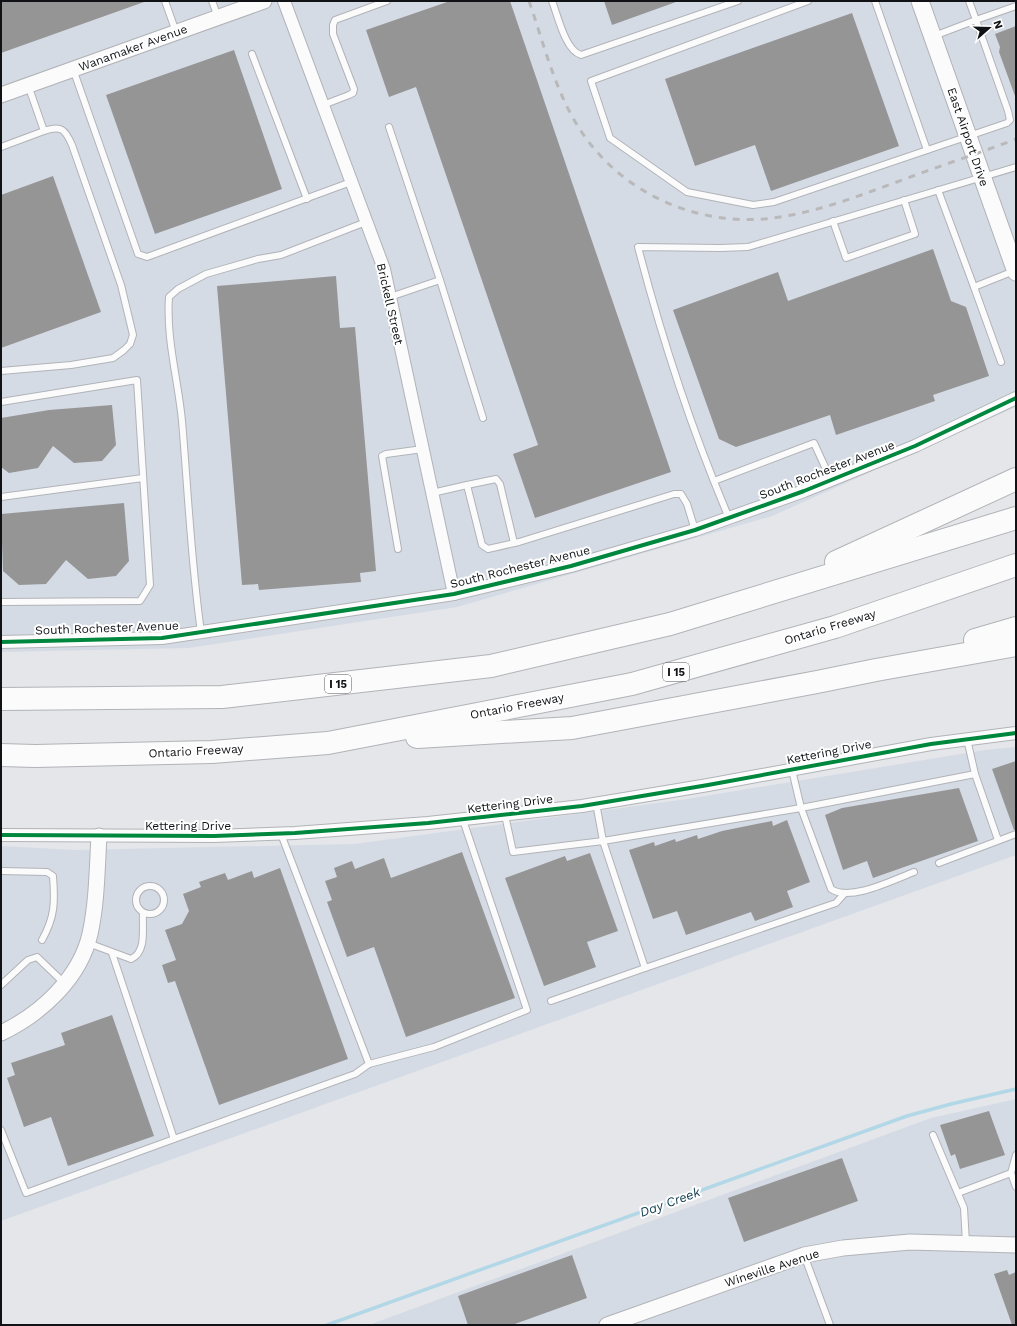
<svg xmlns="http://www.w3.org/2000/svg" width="1017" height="1326" font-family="'Work Sans',sans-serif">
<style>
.built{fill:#d5dbe5}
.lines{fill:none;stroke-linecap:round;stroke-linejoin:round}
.stream{stroke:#b2d7e6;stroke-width:3.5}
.building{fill:#969596}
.service-casing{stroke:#b1b3b7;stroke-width:8}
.minor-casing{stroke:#b1b3b7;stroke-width:14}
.tertiary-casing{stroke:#b1b3b7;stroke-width:17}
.secondary-casing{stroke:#b1b3b7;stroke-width:19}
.motorway-casing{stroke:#b1b3b7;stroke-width:24}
.service{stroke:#fbfbfc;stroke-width:6}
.minor{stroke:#fbfbfc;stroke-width:12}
.tertiary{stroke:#fbfbfc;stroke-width:15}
.secondary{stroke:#fbfbfc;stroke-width:17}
.motorway{stroke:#fbfbfc;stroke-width:22}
.rail{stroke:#b9b9ba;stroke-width:3;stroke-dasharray:7 7;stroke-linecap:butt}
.cycleway-casing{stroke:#fff;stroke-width:6}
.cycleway{stroke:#00873e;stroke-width:4}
.labels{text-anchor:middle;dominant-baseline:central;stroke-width:4;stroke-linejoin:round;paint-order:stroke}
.shield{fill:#fff;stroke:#58595b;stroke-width:1}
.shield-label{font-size:11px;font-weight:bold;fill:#101215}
.street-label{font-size:12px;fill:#101215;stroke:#fff}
.water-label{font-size:13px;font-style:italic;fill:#174353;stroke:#fff}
</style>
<rect width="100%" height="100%" fill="#e4e6ea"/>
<!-- built -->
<g class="built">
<polygon points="1,1 1016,1 1016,407 772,516 457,607 189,648 1,652"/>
<polygon points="1016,747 1016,855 1,1221 1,846 75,850 354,844 687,799 985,750"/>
<polygon points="1016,1099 1016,1325 369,1325 931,1118"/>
</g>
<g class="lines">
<!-- stream -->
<polyline class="stream" points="327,1325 907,1116 951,1104 1016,1089"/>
</g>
<!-- building -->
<g class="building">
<polygon points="1,1 144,1 144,2 1,53"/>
<polygon points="450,1 510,1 671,472 535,518 513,454 538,445 416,87 389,97 366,30"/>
<polygon points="604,1 675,1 676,2 612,25"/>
<polygon points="852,13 899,146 771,191 755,145 695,166 665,79"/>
<polygon points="1016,26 1016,95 1015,96 999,52 1000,47 995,34"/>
<polygon points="234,50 282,189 155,234 106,95"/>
<polygon points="53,176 101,312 1,348 1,195"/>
<polygon points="933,249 951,301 966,307 989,376 933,395 935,401 836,435 830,415 736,447 719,439 673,310 778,272 788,301"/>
<polygon points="336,276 340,328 355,327 376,571 360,573 361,582 259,590 258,584 242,585 217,286"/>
<polygon points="112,405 116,445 102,461 74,463 53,446 38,468 9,473 1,467 1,418 49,410"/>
<polygon points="124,503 129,561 116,576 88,579 66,560 46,584 19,585 3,571 1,514"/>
<polygon points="1016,761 1016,830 1014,830 992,769"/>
<polygon points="959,788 978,841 873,878 867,861 843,870 825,815 842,808"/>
<polygon points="787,820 810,882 787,891 793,907 755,921 751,912 686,935 677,911 653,919 629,850 654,842 655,846 675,839 676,842 697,835 698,839 722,831 772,821 773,826"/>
<polygon points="462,852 515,998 406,1037 374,947 347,957 327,902 332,900 325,881 337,877 334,868 352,861 355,869 384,858 391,878"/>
<polygon points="590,853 618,931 587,942 596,967 544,986 505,878 565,856 567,861"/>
<polygon points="280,868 348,1059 219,1105 175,981 168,983 162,965 176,960 165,930 182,924 189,911 183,894 201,887 199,882 225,873 228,880 252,871 254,878"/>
<polygon points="112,1015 154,1136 68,1166 51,1117 24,1127 7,1078 15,1075 11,1063 65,1045 61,1033"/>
<polygon points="989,1111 1005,1155 960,1169 955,1154 951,1156 940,1125"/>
<polygon points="842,1158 858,1201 744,1242 728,1198"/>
<polygon points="572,1255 587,1298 512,1325 468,1325 458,1296"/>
<polygon points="1007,1270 1009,1275 1016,1272 1016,1325 1012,1325 994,1274"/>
</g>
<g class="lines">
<defs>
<g id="service">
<polyline points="165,1 176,32"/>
<polyline points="212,1 218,17"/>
<path d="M552,1C558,16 565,50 581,55L738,1"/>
<polyline points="808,1 591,81 610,138 687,192 753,205 774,202 1007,123 1010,120 1008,111 976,20 1016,6"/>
<polyline points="875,1 927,150"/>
<polyline points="934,36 976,20 969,1"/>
<polyline points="252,54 307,199"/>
<polyline points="73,69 138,254 147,257 351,182"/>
<polyline points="323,105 349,95 353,93 354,89 333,34 333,25 335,20 387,1"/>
<polyline points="389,127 440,280"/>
<polyline points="1,147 44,131"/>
<polyline points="938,190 974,287 1014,271"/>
<polyline points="833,221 846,258 915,234 904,200"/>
<polyline points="974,287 1001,362"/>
<polyline points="390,297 440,280 483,418"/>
<path d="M1,371L71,365L113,358L124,350L130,344L133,335L121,285L72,145C65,129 61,125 44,131L28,85"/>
<polyline points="1,402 137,380 150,585 140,601 1,602"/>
<polyline points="714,481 814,443 831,480"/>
<polyline points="467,485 496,479 500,484 514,543"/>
<polyline points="432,493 467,485 482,545 488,549 519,542 674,494 681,494 687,504 695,530"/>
<polyline points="1,497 143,478"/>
<path d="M729,518C692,431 662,339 638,247L720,248L748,247L1016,167"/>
<polyline points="398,549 382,456 386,454 423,449"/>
<path d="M201,632C191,562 188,491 182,421C178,379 166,339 169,297L178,289L206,274L258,259L281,255L366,222"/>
<path d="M792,770L801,808L831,889C850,902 893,880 914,872"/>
<polyline points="975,774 998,840"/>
<polyline points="596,803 603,841 801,808 975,774 967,739"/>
<polyline points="505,815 513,852 603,841 645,968 836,903 845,893"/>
<polyline points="939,863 1016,834"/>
<path d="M1,871L47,872L53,876C55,902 55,917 42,940"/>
<circle cx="150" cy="900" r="14"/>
<path d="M88,943L131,959C147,952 142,929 143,913"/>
<polyline points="112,953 174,1139 355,1074 369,1064 281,834"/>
<polyline points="1,985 28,960 37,957 64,983"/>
<polyline points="551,1001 645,968"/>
<polyline points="369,1064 434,1047 527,1010 463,820"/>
<polyline points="1,1130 26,1193 174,1139"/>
<polyline points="933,1135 964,1208 966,1243"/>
<polyline points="1011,1173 1016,1155"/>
<polyline points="958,1193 1011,1173 1016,1187"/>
<polyline points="804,1255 830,1325"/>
</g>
<g id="minor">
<polyline points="284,1 384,269 454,594"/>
<polyline points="1,642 162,638 454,594 571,566 695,530 804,491 915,446 1016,398"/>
<polyline points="1,835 214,836 295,833 428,823 582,806 708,785 931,744 1016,733"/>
</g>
<g id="tertiary">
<polyline points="1,95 264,1"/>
<path d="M1,1033C41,1014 80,978 90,934C97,902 97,869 99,836"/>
<polyline points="607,1325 804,1255 843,1248 910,1242 1016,1245"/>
</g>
<polyline id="secondary" points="920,1 1016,272"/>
<g id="motorway">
<polyline points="836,562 1016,479"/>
<polyline points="975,640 1016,628"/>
<polyline points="1,699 222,697 491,666 670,624 1016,518"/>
<polyline points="417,737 572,728 817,682 876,670 1016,645"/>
<polyline points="1,755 35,756 212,752 328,743 632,684 835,627 1016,565"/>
</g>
</defs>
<!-- service casing -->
<use href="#service" class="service-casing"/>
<!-- minor casing -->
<use href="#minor" class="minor-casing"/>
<!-- tertiary casing -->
<use href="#tertiary" class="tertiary-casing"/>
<!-- secondary casing -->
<use href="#secondary" class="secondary-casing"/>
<!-- motorway casing -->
<use href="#motorway" class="motorway-casing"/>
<!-- service -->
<use href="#service" class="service"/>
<!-- minor -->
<use href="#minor" class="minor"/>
<!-- tertiary -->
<use href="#tertiary" class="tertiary"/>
<!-- secondary -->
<use href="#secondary" class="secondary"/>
<!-- motorway -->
<use href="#motorway" class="motorway"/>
<!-- rail -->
<path class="rail" d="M529,1C544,44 555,92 581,131C625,198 708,231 786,216C827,209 866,193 905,179C942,165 980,153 1016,139"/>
<defs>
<g id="cycleway">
<polyline points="1,642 162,638 454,594 571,566 695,530 804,491 915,446 1016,398"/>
<polyline points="1,835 214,836 295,833 428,823 582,806 708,785 931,744 1016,733"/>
</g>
</defs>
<!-- cycleway casing -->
<use href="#cycleway" class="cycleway-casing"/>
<!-- cycleway -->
<use href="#cycleway" class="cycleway"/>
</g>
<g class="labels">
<!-- shield labels -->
<g class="shield">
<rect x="663" y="663" width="26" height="18" rx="3"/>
<rect x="325" y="675" width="26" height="18" rx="3"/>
</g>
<g class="shield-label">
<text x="676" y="672">I 15</text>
<text x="338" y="684">I 15</text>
</g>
<!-- street labels -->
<g class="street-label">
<text transform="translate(133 48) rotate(-20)">Wanamaker Avenue</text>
<text transform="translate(968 137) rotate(71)">East Airport Drive</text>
<text transform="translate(390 304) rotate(77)">Brickell Street</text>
<text transform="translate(827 470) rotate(-21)">South Rochester Avenue</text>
<text transform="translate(520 567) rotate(-14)">South Rochester Avenue</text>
<text transform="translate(830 627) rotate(-17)">Ontario Freeway</text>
<text transform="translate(107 628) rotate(-2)">South Rochester Avenue</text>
<text transform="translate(517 706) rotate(-11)">Ontario Freeway</text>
<text transform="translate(196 751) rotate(-3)">Ontario Freeway</text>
<text transform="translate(829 752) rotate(-11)">Kettering Drive</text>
<text transform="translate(510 804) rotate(-7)">Kettering Drive</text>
<text x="188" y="826">Kettering Drive</text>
<text transform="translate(772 1268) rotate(-18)">Wineville Avenue</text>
</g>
<!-- water labels -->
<g class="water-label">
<text transform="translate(670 1202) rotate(-20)">Day Creek</text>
</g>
</g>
<!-- border -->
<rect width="1017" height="1326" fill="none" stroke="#101215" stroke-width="4"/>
<!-- north arrow -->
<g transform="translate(989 28) rotate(70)" stroke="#ffffff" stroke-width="3" paint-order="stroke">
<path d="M0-3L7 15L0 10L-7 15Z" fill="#101215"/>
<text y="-6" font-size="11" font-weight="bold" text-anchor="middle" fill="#101215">N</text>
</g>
</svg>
